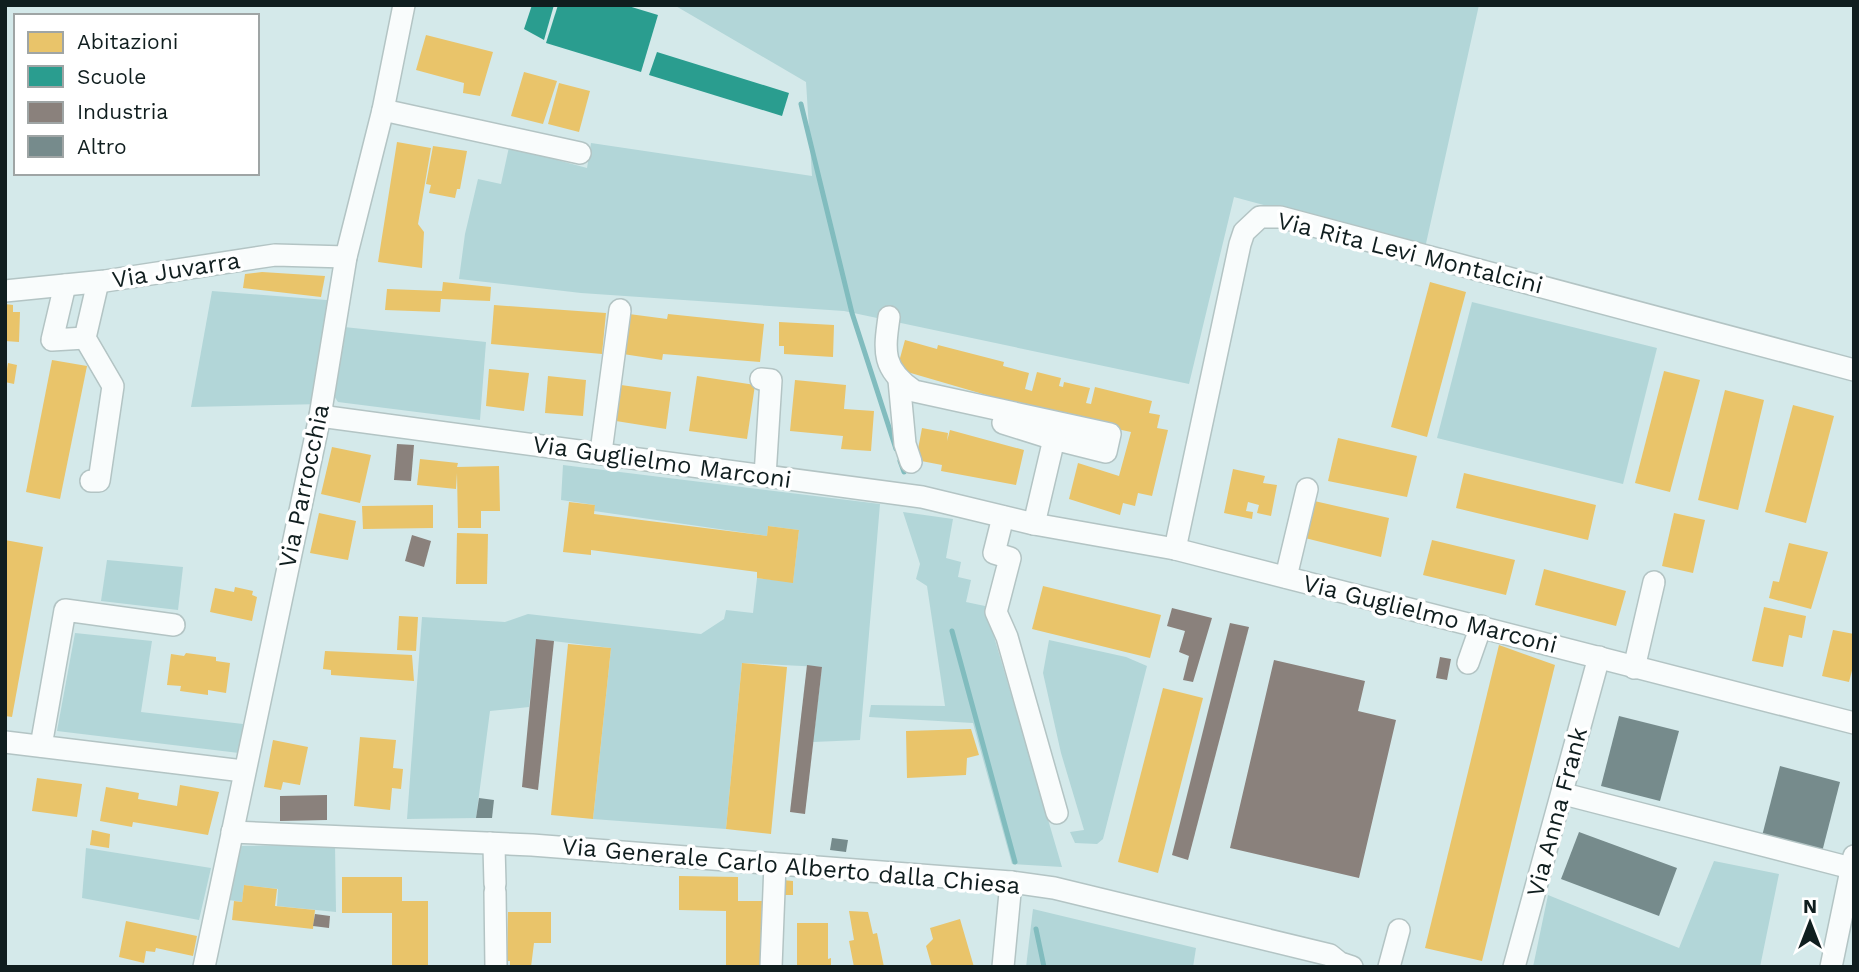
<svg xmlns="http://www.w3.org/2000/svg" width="1859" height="972" font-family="'Work Sans',sans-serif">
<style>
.green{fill:#b2d6d8}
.homes{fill:#e9c46a}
.schools{fill:#2a9d8f}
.industry{fill:#8a817c}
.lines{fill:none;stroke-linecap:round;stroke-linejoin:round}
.stream{stroke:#81bcbe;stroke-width:5}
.building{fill:#768b8c}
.minor-casing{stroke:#b3c4c4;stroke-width:24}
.minor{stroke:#f9fcfc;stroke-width:21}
.labels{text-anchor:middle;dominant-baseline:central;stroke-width:7;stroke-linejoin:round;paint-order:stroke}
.street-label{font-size:24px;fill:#101e1f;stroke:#fff}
</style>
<rect width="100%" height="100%" fill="#d4e9ea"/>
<!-- green -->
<g class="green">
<polygon points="674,5 1479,5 1425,248 1234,197 1189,384 844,311 581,293 459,279 465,234 478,179 501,184 509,147 587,168 591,143 812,176 806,82"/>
<polygon points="212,291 339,301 322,404 191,407"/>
<polygon points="1472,302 1657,348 1623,484 1437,438"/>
<polygon points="344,327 486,342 480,420 338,402 332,393"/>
<polygon points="563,465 880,504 860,740 813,742 822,667 742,663 726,829 593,819 611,648 536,639 529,707 490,711 476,818 407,819 422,617 505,622 528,614 701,634 724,619 726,610 753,613 757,578 793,582 799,530 768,526 767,536 594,511 595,505 561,500"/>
<polygon points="903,512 953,519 946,558 961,562 958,577 971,580 966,602 985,606 1062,867 1012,864 973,723 869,717 871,705 945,706 927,586 916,579 920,564"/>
<polygon points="107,560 183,567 178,610 101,601"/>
<polygon points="75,633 152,641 141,712 243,724 239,753 57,731"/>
<polygon points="1049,640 1126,657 1147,666 1103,839 1097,844 1075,843 1070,832 1084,830 1061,753 1043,673"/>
<polygon points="335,844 336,912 277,906 278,889 244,885 242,902 229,900 240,846"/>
<polygon points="86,848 211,868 199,920 82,898"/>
<polygon points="1714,861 1779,874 1760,967 1533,967 1548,895 1679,948"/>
<polygon points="1033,909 1196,948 1193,967 1026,967"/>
</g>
<!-- homes -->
<g class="homes">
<polygon points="426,35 493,52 480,96 463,93 464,83 416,70"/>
<polygon points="524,72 557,81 543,124 511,116"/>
<polygon points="559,83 590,91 579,132 548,124"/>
<polygon points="397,142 431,148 418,224 424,232 422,268 378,262"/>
<polygon points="433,146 467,151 460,189 457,189 455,198 429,193 431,185 426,184"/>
<polygon points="262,272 325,276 321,297 243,288 245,274"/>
<polygon points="443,282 491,287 490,301 441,299 440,312 385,310 387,289 442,291"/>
<polygon points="1430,282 1466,292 1427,437 1391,427"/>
<polygon points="5,304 13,305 13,312 20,312 19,342 5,341"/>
<polygon points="494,305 606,313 602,354 491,344"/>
<polygon points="629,314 667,319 668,314 764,324 760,362 663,354 662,360 623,354"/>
<polygon points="779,322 834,325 833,357 784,354 784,346 779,346"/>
<polygon points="905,340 937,349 938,345 1004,362 1003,366 1029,373 1025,389 1032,391 1037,372 1061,378 1059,386 1063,387 1064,382 1090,388 1086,403 1091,404 1095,387 1152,401 1149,413 1160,415 1157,428 1168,430 1152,496 1138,493 1135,506 1123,503 1120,515 1069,499 1078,463 1119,476 1131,432 992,402 993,397 897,369"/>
<polygon points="52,360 87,366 60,499 26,492"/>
<polygon points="8,363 17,365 14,384 5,382"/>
<polygon points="489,369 529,373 524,411 486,406"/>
<polygon points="1664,371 1700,380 1670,492 1635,483"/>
<polygon points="548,376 586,380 583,416 545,413"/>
<polygon points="697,376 755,385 747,439 689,431"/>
<polygon points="795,380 846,385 844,409 874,411 871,451 841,449 843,436 790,431"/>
<polygon points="621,385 671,392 666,429 616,421"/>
<polygon points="1725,390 1764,400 1738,510 1698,500"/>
<polygon points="1793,405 1834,416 1806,523 1765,512"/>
<polygon points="922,428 948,433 947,441 950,430 1024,450 1016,485 941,471 942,465 916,460"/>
<polygon points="1338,438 1417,456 1407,497 1328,481"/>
<polygon points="332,447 371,455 360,503 321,494"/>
<polygon points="420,459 458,463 457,467 499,466 500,511 481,511 481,528 458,528 457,473 456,489 417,485"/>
<polygon points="1233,469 1265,476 1263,483 1277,485 1271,516 1257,513 1259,505 1248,502 1246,511 1253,512 1252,519 1224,513"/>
<polygon points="1464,473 1596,505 1588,540 1456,508"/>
<polygon points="1310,500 1389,518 1381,557 1301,537"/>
<polygon points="569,502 595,505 594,514 767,536 768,526 799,530 793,583 757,578 757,572 591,550 591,555 563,552"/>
<polygon points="433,505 433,528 363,529 362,506"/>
<polygon points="319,513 356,521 348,560 310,553"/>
<polygon points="1674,513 1705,520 1693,573 1662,566"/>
<polygon points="457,533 488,534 487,584 456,584"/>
<polygon points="5,540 43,547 12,717 5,716"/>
<polygon points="1432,540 1515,560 1506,595 1423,575"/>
<polygon points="1789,543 1828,552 1811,609 1769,598 1773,581 1779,582"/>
<polygon points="1544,569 1626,591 1616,626 1535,605"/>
<polygon points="1043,586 1161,615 1150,658 1032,629"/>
<polygon points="235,587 253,591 252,595 257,597 252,621 210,612 215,588 234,592"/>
<polygon points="1764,607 1806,616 1802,638 1789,635 1783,667 1752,661"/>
<polygon points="399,616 418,617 416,651 397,650"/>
<polygon points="1833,630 1854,634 1854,663 1849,682 1822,676"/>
<polygon points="568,644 611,648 593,819 551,815"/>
<polygon points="1499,645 1555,665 1482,961 1425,948"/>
<polygon points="325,651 412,655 414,681 331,675 331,670 323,669"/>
<polygon points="186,653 216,657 216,661 230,663 226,693 208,690 208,695 180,691 181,686 167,685 171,654 184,656"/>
<polygon points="742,663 787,667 771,834 726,829"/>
<polygon points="1163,688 1203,698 1158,873 1118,862"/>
<polygon points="971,729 979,755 967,758 966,775 907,778 906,731"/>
<polygon points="360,737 396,740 393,768 403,769 401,789 392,788 390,810 354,806"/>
<polygon points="273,740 308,747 300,785 283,782 281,790 264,787"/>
<polygon points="37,778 82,784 77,817 32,811"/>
<polygon points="180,785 219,792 208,835 133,822 132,827 100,821 106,787 139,793 138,799 177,806"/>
<polygon points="92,830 110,834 109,848 90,845"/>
<polygon points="679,876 738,877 738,901 762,901 761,967 726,967 726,911 679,910"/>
<polygon points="342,877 402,877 402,901 428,901 428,967 392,967 392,913 342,913"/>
<polygon points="782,880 793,881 793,895 781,895"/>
<polygon points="244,885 277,889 275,906 315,910 313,929 232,920 234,901 242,902"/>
<polygon points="849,911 868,912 873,934 877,933 884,967 854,967 849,941 854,940"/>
<polygon points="508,912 551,912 551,943 534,943 531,967 510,967 510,961 507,961"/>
<polygon points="960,919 974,967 932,967 926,946 933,939 930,928"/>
<polygon points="126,921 197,936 193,956 156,948 155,952 146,951 144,963 119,957"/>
<polygon points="797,923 828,923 828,959 831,958 831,967 797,967"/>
</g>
<!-- schools -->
<g class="schools">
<polygon points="532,5 554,5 544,40 524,29"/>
<polygon points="558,5 625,5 658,15 641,72 546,43"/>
<polygon points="657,52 789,93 782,116 649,75"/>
</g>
<!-- industry -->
<g class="industry">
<polygon points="397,444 414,445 411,481 394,480"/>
<polygon points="412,535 431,541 424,567 405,561"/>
<polygon points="1172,608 1212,618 1193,682 1183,680 1189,656 1179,652 1185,631 1167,626"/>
<polygon points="1230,623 1249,627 1188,860 1172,855"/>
<polygon points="536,639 554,641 538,790 522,787"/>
<polygon points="1440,657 1451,659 1447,680 1436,678"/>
<polygon points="1274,660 1365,681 1358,711 1396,720 1359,878 1230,848"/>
<polygon points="807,665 822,667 805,814 790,812"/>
<polygon points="327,795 327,820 280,821 280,796"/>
<polygon points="315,914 330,916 329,928 313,926"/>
</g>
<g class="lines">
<!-- stream -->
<g class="stream">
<polyline points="801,104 852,313 896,449"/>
<polyline points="900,461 904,472"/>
<polyline points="952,631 1015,862"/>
<polyline points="1036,929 1044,967"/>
</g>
</g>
<!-- building -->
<g class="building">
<polygon points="1619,716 1679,731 1660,801 1601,786"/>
<polygon points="1780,766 1840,782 1822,852 1762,836"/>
<polygon points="479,798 494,800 492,818 476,818"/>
<polygon points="1579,832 1677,868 1659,916 1561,879"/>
<polygon points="832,838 848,840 846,852 830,850"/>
</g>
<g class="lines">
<defs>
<g id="minor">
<polyline points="383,110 580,153"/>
<polyline points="65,285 52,340 85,338"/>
<polyline points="5,291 105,281 275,255 346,257"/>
<path d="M889,317C884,352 882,369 914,391L1110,434L1106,452L1054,439L1034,524"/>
<polyline points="761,379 771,380 765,476"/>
<polyline points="899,380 905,444 911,462"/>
<polyline points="320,416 922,497 1034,524 1175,549 1854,723"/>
<polyline points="1003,423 1054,439 1057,428"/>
<polyline points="601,452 620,310"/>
<polyline points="91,481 99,481 113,386 85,338 98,282"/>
<polyline points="1003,517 994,553 1010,558 996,612 1007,637 1057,813"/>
<polyline points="1175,549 1240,244 1244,232 1260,217 1280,217 1854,370"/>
<polyline points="1286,577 1307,489"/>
<polyline points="1468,663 1481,626"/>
<polyline points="1634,668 1654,582"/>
<polyline points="5,742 243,771"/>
<polyline points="41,746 65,610 174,625"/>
<polyline points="1564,794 1851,868"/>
<polyline points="232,832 532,845 1011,882 1054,888 1330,955 1340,963 1352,967"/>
<polyline points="490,843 494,847 495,884"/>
<polyline points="495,892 496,967"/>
<polyline points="204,967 320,416 346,257 383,110 404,5"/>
<polyline points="771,967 775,864"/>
<polyline points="1003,967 1011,882"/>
<polyline points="1389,967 1399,930"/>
<polyline points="1514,967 1599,657"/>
<polyline points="1831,967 1854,856"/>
</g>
</defs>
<!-- minor casing -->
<use href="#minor" class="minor-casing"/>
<!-- minor -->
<use href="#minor" class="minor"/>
</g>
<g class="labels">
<!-- street labels -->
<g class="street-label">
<text transform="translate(1410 253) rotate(14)">Via Rita Levi Montalcini</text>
<text transform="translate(176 270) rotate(-9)">Via Juvarra</text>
<text transform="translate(662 462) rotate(8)">Via Guglielmo Marconi</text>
<text transform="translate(304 486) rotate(-78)">Via Parrocchia</text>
<text transform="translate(1430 614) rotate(14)">Via Guglielmo Marconi</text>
<text transform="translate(1557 812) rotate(-75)">Via Anna Frank</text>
<text transform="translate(791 866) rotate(5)">Via Generale Carlo Alberto dalla Chiesa</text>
</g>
</g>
<!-- border -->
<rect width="1859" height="972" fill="none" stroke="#101e1f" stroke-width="14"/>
<!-- legend -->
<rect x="14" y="14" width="245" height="161" fill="#ffffff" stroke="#9fa5a5" stroke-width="2"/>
<rect x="28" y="32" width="35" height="21" fill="#e9c46a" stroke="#9fa5a5" stroke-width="2"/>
<text x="77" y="49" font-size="21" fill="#101e1f">Abitazioni</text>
<rect x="28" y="66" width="35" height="21" fill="#2a9d8f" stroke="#9fa5a5" stroke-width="2"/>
<text x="77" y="84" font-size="21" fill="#101e1f">Scuole</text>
<rect x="28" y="102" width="35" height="21" fill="#8a817c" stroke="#9fa5a5" stroke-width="2"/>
<text x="77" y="119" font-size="21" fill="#101e1f">Industria</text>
<rect x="28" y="136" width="35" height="21" fill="#768b8c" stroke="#9fa5a5" stroke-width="2"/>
<text x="77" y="154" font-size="21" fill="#101e1f">Altro</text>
<!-- north arrow -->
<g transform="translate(1810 923)" stroke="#ffffff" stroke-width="5" paint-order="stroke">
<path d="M0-5L12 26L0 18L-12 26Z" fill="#101e1f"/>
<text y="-10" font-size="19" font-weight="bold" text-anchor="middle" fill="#101e1f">N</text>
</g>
</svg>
